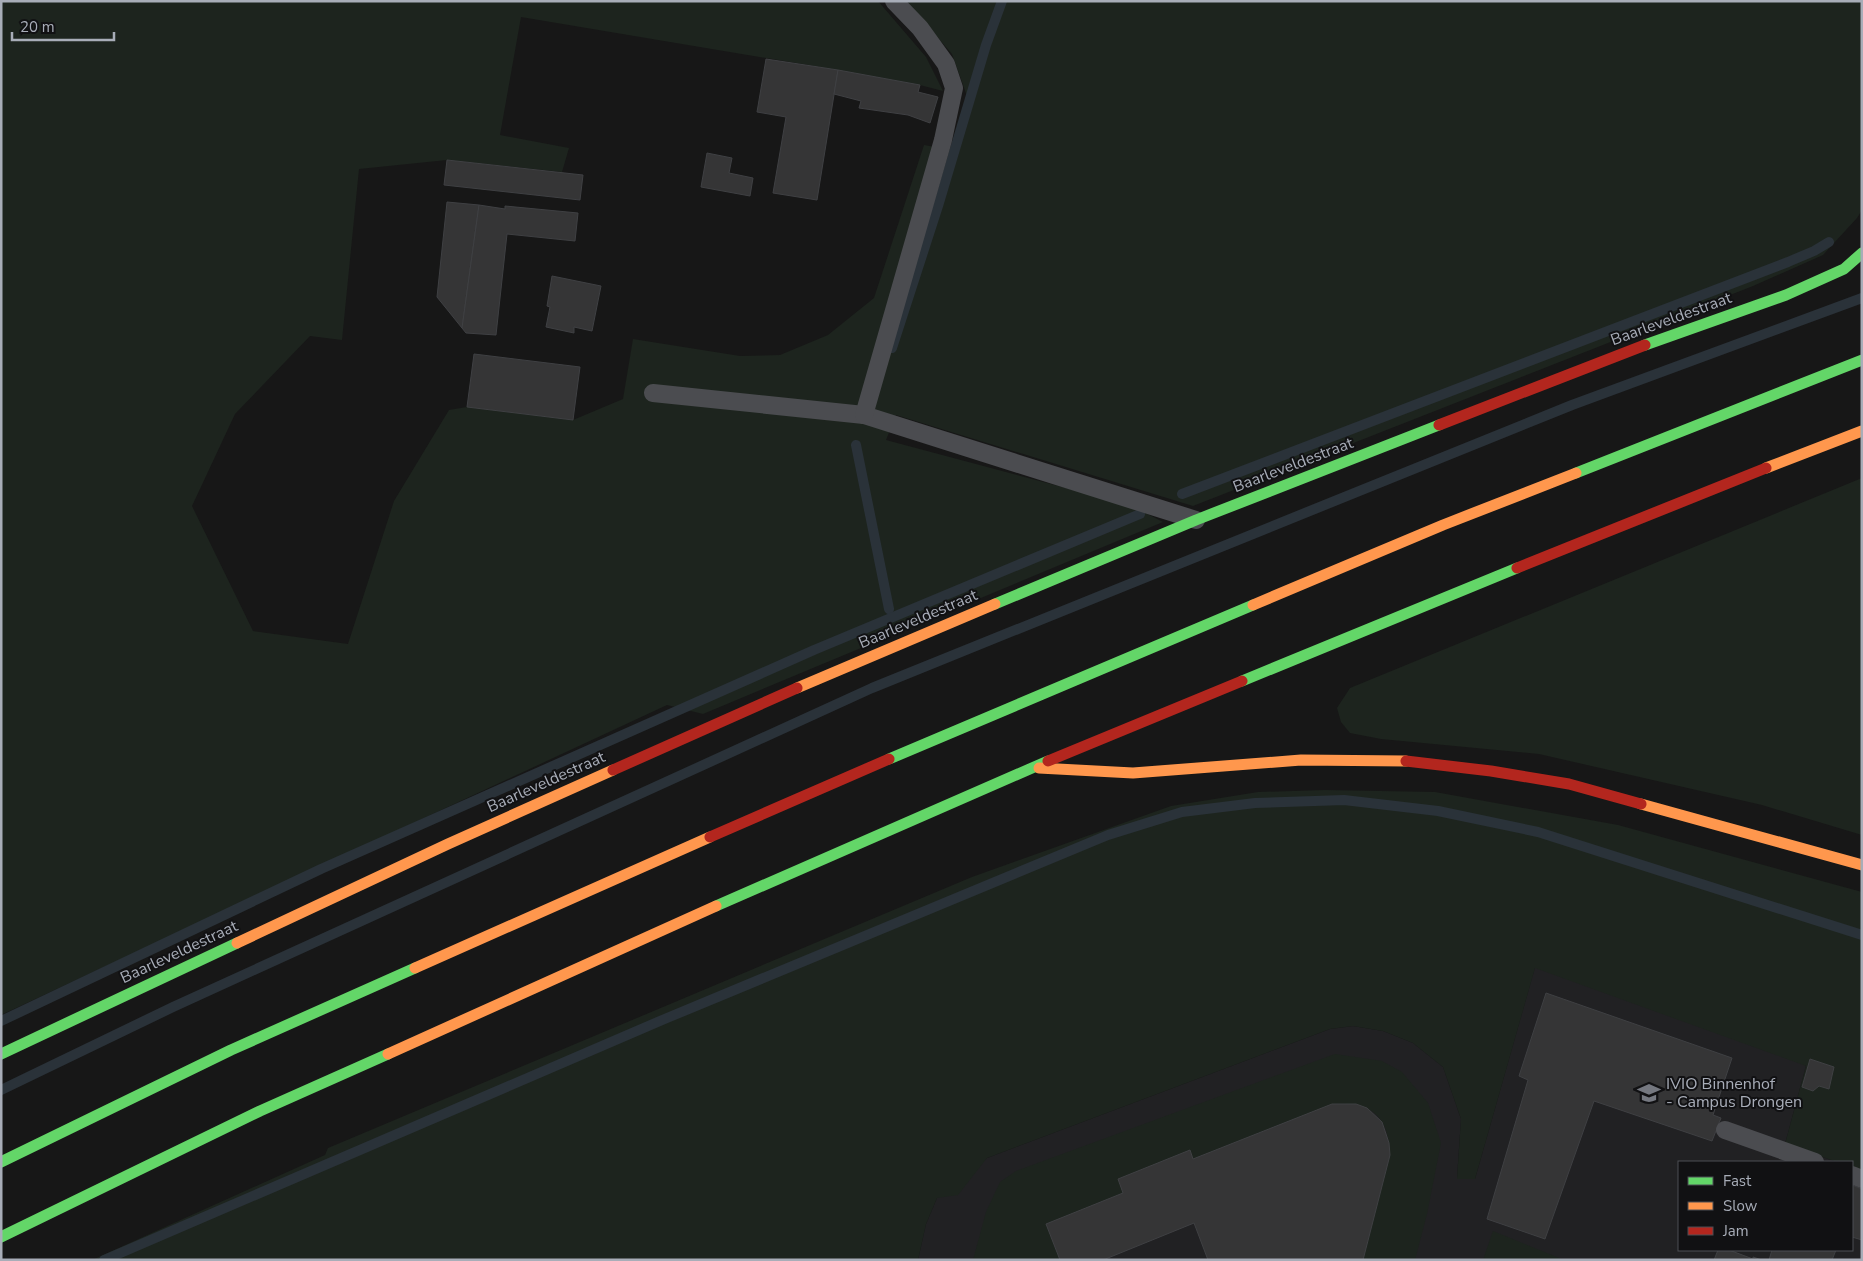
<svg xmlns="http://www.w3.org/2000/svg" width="1863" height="1261" font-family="'Nunito Sans',sans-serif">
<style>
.built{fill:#212123}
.green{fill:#1d241e}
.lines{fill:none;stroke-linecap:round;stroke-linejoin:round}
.stream{stroke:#2a3239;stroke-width:10}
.building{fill:#353536;stroke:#3f4043}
.lane{stroke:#4b4c50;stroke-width:18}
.fast{stroke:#63d668;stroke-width:11}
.slow{stroke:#ff974d;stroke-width:11}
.jam{stroke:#b3261e;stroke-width:11}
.labels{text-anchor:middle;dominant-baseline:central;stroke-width:4;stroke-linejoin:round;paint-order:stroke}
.street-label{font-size:16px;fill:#a8adb8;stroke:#111113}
.poi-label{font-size:16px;fill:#a8adb8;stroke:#111113;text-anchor:start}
</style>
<rect width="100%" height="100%" fill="#171717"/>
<!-- built -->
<polygon class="built" points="1556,893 1806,1066 1785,1144 1837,1162 1679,1162 1679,1250 1852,1250 1852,1168 1862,1171 1862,1260 918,1260 926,1224 937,1198 987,1158 1330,1029 1353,1026 1383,1031 1413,1043 1443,1067 1461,1119 1457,1178 1475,1179"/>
<!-- green -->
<g class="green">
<polygon points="1,1 878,1 926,57 943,91 920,85 838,70 521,17 500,135 569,148 562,172 447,160 359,169 342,340 310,336 235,414 192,506 253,631 348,644 394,501 449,410 467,407 573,420 623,399 633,339 740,356 780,355 828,335 874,298 924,145 952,150 967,96 952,54 906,1 1862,1 1862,210 1857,218 1823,255 1753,286 1193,506 896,415 886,440 1130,505 1163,522 703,714 667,705 1,1015"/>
<polygon points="1862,478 1862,835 1762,805 1539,754 1381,739 1350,733 1341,722 1337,708 1350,688"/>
<polygon points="1325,790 1435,792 1618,825 1862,892 1862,1171 1852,1168 1852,1162 1837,1162 1785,1144 1806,1066 1535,968 1475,1179 1457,1179 1461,1119 1443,1067 1413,1043 1383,1031 1353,1026 1330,1029 987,1158 958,1195 937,1198 926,1224 918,1260 92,1260 325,1155 328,1148 972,877 1171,806 1258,792"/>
<path d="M1335,1054L1382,1061L1402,1072L1428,1103L1441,1143L1427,1214L1415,1260H1363L1390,1155C1389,1116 1371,1101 1332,1104L1193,1159L1189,1151L1118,1179L1123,1193L1046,1224L1060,1260H973L986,1212L1000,1182L1016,1171Z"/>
<polygon points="1493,1231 1564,1260 1483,1260"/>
</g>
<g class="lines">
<!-- stream -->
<g class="stream">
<polyline points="892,348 938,206 986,45 1002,1"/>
<polyline points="856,445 889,609"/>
<polyline points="1182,494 1788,262 1814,251 1829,242"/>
<polyline points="1,1021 321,869 814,650 1140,514"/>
<polyline points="1,1090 173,1007 872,688 1572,405 1862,298"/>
<polyline points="104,1260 667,1018 1108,835 1182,812 1255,803 1344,800 1438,811 1538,832 1862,935"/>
</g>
</g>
<!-- building -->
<g class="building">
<polygon points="766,59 838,70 817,200 773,193 786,117 757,112"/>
<polygon points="838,70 920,85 918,92 938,97 930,123 908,115 859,108 861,101 834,94"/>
<polygon points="707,153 732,158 729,173 753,178 750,196 701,187"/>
<polygon points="447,160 583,175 580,200 444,185"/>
<polygon points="447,202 479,205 462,328 437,297"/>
<polygon points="479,205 505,209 505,206 578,213 575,241 507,234 496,335 466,333 462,328"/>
<polygon points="552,276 601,286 592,331 574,327 574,333 546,327 550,307 547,306"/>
<polygon points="474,354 580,367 573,420 467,407"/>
<polygon points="1546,993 1732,1058 1713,1115 1721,1118 1712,1141 1594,1101 1545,1239 1487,1219 1528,1080 1519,1076"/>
<polygon points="1810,1059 1834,1067 1829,1089 1819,1086 1813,1091 1802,1087"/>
<polygon points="1332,1104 1356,1104 1367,1108 1382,1122 1389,1143 1390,1155 1363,1260 1208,1260 1194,1223 1103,1260 1060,1260 1046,1224 1123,1193 1118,1179 1190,1150 1193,1159"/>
<polygon points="1852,1185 1862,1189 1862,1240 1852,1237"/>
<polygon points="1718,1250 1729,1250 1753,1259 1753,1257 1762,1260 1714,1260"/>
<polygon points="1772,1250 1836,1250 1832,1260 1769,1260"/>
</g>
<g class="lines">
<!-- lane -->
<g class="lane">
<polyline points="653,393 864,415 1196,520"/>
<polyline points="864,415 943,140 954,88 946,64 920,28 894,1"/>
<polyline points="1725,1130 1815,1162"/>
<polyline points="1852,1175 1862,1179"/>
</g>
<!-- fast -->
<g class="fast">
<polyline points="1645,345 1786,295 1844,269 1862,253"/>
<polyline points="1576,473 1862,360"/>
<polyline points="995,604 1196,520 1439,425"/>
<polyline points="1242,681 1517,568"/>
<polyline points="889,759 1253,605"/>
<polyline points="716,906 1048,761"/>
<polyline points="1,1054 237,943"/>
<polyline points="1,1162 231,1050 415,968"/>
<polyline points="1,1237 260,1111 388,1054"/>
</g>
<!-- slow -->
<g class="slow">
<polyline points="1766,468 1862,431"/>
<polyline points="1253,605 1443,525 1576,473"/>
<polyline points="797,688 995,604"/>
<polyline points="1039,768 1133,773 1301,760 1406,761"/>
<polyline points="1641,804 1862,865"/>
<polyline points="237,943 448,844 613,770"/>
<polyline points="415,968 710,837"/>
<polyline points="388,1054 716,906"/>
</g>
<!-- jam -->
<g class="jam">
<polyline points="1439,425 1645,345"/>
<polyline points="1517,568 1766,468"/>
<polyline points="1048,761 1242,681"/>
<polyline points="1406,761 1491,771 1569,784 1641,804"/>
<polyline points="613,770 797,688"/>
<polyline points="710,837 889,759"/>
</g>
</g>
<!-- icons -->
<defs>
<symbol id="school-bare" viewBox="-9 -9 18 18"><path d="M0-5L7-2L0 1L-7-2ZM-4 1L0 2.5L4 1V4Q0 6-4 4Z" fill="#757880" stroke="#111113" stroke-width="2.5" paint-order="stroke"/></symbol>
</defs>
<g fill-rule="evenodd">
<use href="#school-bare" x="1633" y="1077" width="32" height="32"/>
</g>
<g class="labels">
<!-- street labels -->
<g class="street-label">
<text transform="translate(1671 319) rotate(-20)">Baarleveldestraat</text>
<text transform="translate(1293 465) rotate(-21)">Baarleveldestraat</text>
<text transform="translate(918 619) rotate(-23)">Baarleveldestraat</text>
<text transform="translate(546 782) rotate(-24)">Baarleveldestraat</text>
<text transform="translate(179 952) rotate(-25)">Baarleveldestraat</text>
</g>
<!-- poi labels -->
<g class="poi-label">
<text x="1666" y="1084">IVIO Binnenhof<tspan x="1666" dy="18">- Campus Drongen</tspan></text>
</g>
</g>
<!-- border -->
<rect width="1863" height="1261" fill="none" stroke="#a8adb8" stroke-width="5"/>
<!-- legend -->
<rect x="1678" y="1161" width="175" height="90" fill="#111113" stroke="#4d4f55"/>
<rect x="1688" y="1177" width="25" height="8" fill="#63d668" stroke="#4d4f55"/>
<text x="1723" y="1186" font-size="15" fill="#a8adb8">Fast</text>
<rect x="1688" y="1202" width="25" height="8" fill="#ff974d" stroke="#4d4f55"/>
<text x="1723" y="1211" font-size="15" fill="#a8adb8">Slow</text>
<rect x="1688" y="1227" width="25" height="8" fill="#b3261e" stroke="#4d4f55"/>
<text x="1723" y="1236" font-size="15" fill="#a8adb8">Jam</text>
<!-- scale -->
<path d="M12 32v8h102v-8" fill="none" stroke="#a8adb8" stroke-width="2.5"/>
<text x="20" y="32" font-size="15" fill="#a8adb8" stroke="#111113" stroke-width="4" paint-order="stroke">20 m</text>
</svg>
